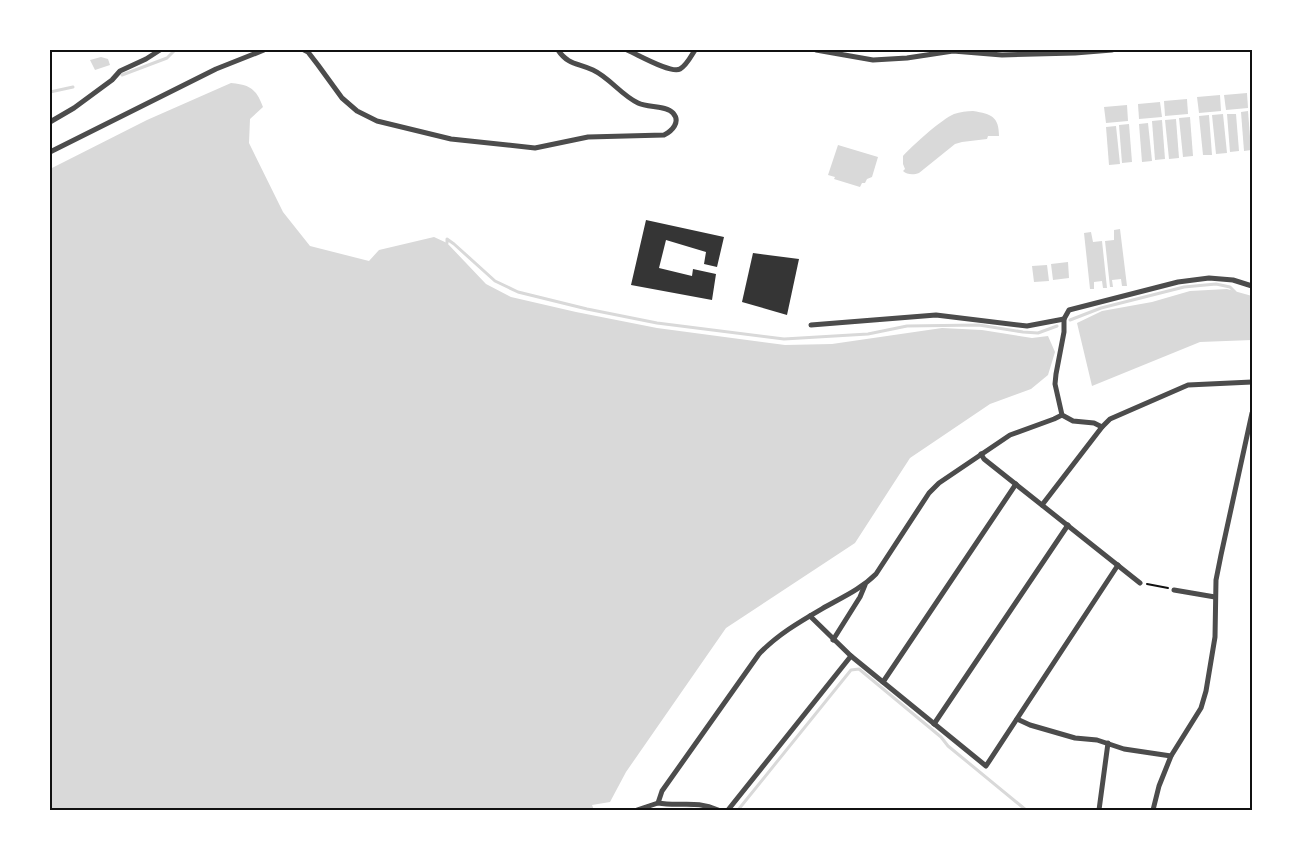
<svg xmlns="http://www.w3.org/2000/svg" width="1302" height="860" font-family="'Sofia Sans Condensed',sans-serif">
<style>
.water{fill:#d9d9d9}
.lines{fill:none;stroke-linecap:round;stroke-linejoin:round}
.stream{stroke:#d9d9d9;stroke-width:3}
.building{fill:#353535}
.path{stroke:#111;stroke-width:2}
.minor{stroke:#4c4c4c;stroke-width:5}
.neatline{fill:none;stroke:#111;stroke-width:2}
</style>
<rect width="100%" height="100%" fill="#fff"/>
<!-- water -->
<g class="water">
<polygon points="101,57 108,59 110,65 95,70 90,60"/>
<path d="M231,83C251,85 256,89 263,107L250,119L249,143L283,212L310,246L369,261L379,250L434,237L447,243L486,284L511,297L576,312L657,328L785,345L832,344L942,328L982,330L1032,338L1048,336L1055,352L1048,375L1031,389L990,404L910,458L855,543L726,628L626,772L610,802L592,805L594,810H50V169L147,120Z"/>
<polygon points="1247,93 1248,108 1226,110 1224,95"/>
<polygon points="1220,95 1221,111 1199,113 1197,97"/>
<polygon points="1187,99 1188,114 1165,116 1164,101"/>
<polygon points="1160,102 1162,117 1139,119 1138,104"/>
<polygon points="1127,105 1128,121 1106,123 1104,107"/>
<path d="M973,111C992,114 999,117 999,136H988L987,139L962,142L955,144L919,173C914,175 907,175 903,171L905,169L903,164V156C913,145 942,119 954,114C960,112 967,111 973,111Z"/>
<polygon points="1248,111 1251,150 1244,151 1241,112"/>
<polygon points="1223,114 1227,153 1216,154 1212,115"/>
<polygon points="1227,114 1236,114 1239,151 1230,152"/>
<polygon points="1209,115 1212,155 1203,155 1199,116"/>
<polygon points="1190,117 1193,156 1183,157 1179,118"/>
<polygon points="1176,119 1179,158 1169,159 1165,120"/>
<polygon points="1162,120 1165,159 1155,160 1152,121"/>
<polygon points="1148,123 1152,161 1142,162 1139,124"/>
<polygon points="1129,124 1132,162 1122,163 1119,125"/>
<polygon points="1116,126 1120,164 1109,165 1106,127"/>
<polygon points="838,145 878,157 872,177 867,179 865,183 862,183 860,187 834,179 835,177 828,175"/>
<polygon points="1120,229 1127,286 1122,286 1121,279 1112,280 1113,287 1110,287 1105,241 1114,240 1114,230"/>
<polygon points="1091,232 1093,242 1102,241 1107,288 1103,288 1102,281 1094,282 1094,289 1090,289 1084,233"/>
<polygon points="1068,262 1069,278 1053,280 1051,264"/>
<polygon points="1047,265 1049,281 1034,282 1032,266"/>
<polygon points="1227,289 1252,296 1252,340 1200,342 1092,386 1077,323 1102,311 1152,302 1190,291"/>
</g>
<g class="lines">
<!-- stream -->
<g class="stream">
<polyline points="122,75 167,58 175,50"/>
<polyline points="50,92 73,87"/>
<polyline points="447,243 447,239 454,244 495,281 518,292 587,309 657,323 784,339 868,334 907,326 979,325 1023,332 1038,333 1057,326"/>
<polyline points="1070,320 1101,308 1184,287 1216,284 1230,287 1235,292"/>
<polyline points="673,810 691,809 698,810"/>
<polyline points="738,810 851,670 859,669 941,737 948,746 1026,810"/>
</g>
</g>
<!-- building -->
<g class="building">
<polygon points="646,220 724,237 717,267 704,264 706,252 666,240 659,268 692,276 693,269 716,274 712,300 631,285"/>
<polygon points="753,253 799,259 787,315 742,302"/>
</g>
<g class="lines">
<!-- path -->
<polyline class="path" points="1147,584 1168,588"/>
<!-- minor -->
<g class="minor">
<path d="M304,50L308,52L318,65L342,98L357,111L377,121L451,139L535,148L588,137L664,135C672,131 681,122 673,113C666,105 648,108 638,103C621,95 610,78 593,70C578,63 568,65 558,50"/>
<path d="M627,50C637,54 671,74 680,69C687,65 691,56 695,50"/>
<polyline points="816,50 873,60 907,58 953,51 1002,55 1075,53 1112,50"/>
<polyline points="50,122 74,108 112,80 120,71 146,59 160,50"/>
<polyline points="50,152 216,69 264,50"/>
<polyline points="811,325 936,315 1027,326 1064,319"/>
<polyline points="1102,427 1094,423 1073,421 1062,415 1055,384 1056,374 1064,332 1064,319 1069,310 1178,282 1209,278 1233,280 1252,286"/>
<polyline points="981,454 984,459 1140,583"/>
<polyline points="1042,505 1102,427 1110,419 1188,385 1252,382"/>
<polyline points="1174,590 1215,597"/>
<polyline points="810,616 851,656 986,766 1118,565"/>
<polyline points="833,640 860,597 865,585"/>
<polyline points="883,682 1016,484"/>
<polyline points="1017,719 1030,725 1075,738 1097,740 1124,749 1171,756"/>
<polyline points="934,724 1068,525"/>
<path d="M658,803C680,807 696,800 718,810"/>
<path d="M637,810L658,803L662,791L759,654C778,634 801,621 825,607C843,597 861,589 876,574L929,493L939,483L1010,435L1054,419L1062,415"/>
<polyline points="728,810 851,656"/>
<polyline points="1099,810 1108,743"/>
<polyline points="1153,810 1159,786 1171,756 1201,708 1206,691 1215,637 1216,580 1221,555 1252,413"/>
</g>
</g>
<!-- border -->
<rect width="1302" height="860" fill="none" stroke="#ffffff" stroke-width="102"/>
<rect x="51" y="51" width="1200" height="758" class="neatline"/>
</svg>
